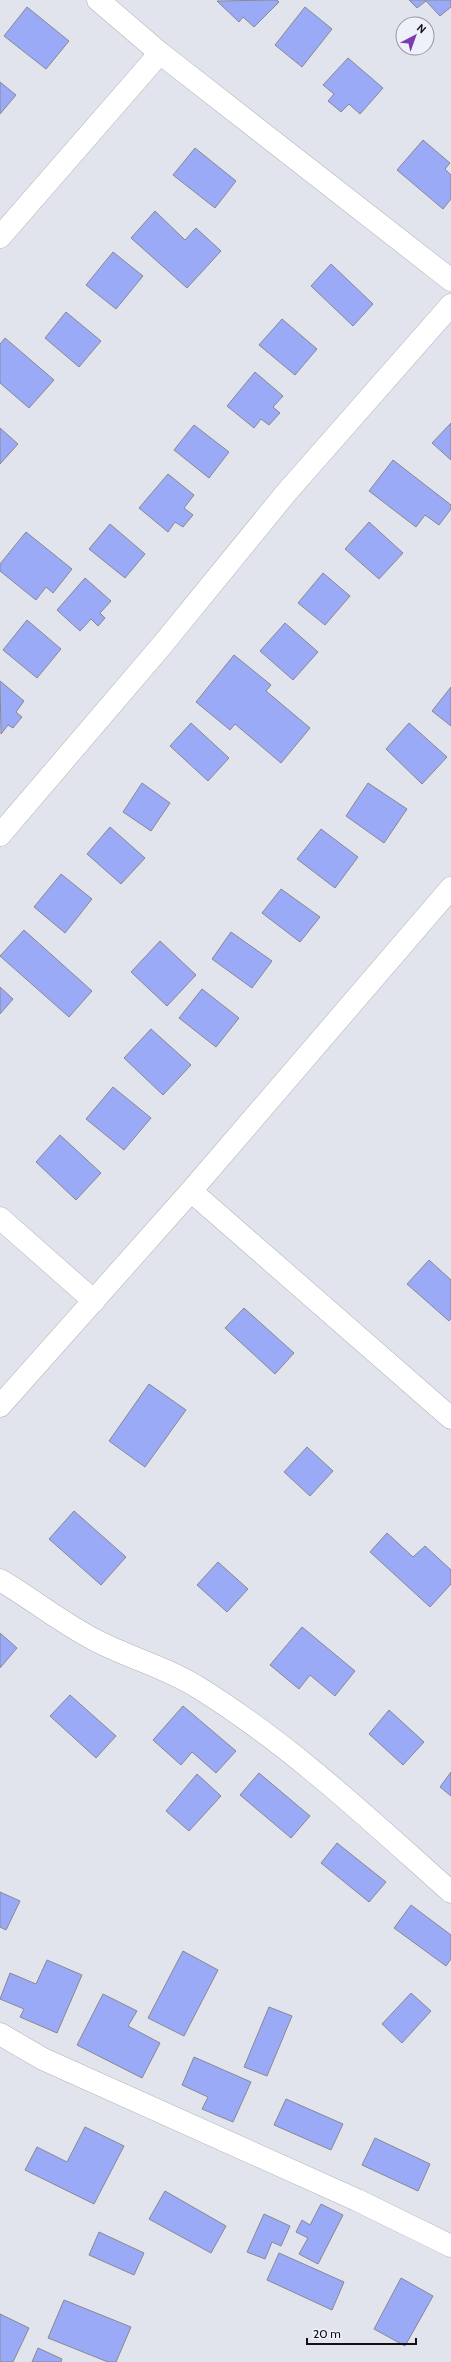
<svg xmlns="http://www.w3.org/2000/svg" width="451" height="2362" font-family="Cabin,sans-serif">
<style>
.building{fill:#9baaf7;stroke:#878991}
.lines{fill:none;stroke-linecap:round;stroke-linejoin:round}
.minor-casing{stroke:#b1b3bc;stroke-width:23}
.minor{stroke:#fff;stroke-width:22}
</style>
<rect width="100%" height="100%" fill="#e1e3ed"/>
<!-- building -->
<g class="building">
<polygon points="277,0 279,2 254,27 243,17 239,22 217,1"/>
<polygon points="409,0 451,0 451,7 440,16 426,1 417,8"/>
<polygon points="27,7 69,41 46,69 4,36"/>
<polygon points="305,7 332,29 302,67 275,45"/>
<polygon points="348,58 383,88 360,114 349,104 341,112 328,101 334,94 323,85"/>
<polygon points="0,82 16,95 0,114"/>
<polygon points="423,140 450,163 445,169 451,175 451,199 443,209 397,170"/>
<polygon points="195,148 236,181 215,208 173,175"/>
<polygon points="155,211 185,240 196,228 221,251 187,288 131,238"/>
<polygon points="113,252 143,276 116,309 86,285"/>
<polygon points="331,264 373,304 353,326 311,286"/>
<polygon points="66,312 101,341 79,367 45,338"/>
<polygon points="282,319 317,349 295,375 259,345"/>
<polygon points="5,338 54,380 29,408 0,383 0,344"/>
<polygon points="255,372 283,396 273,407 280,413 269,425 261,419 254,428 227,406"/>
<polygon points="451,423 451,460 432,443"/>
<polygon points="194,425 229,452 209,478 174,450"/>
<polygon points="0,428 18,444 0,464"/>
<polygon points="393,460 451,505 451,509 439,525 425,515 416,527 369,491"/>
<polygon points="168,474 194,495 184,508 193,515 183,527 175,522 168,532 139,508"/>
<polygon points="369,522 403,553 379,579 345,549"/>
<polygon points="110,524 145,554 125,578 89,549"/>
<polygon points="26,532 72,569 53,593 46,587 36,600 0,571 0,564"/>
<polygon points="323,573 350,596 325,625 298,603"/>
<polygon points="85,578 111,601 100,613 105,618 98,626 91,619 80,631 57,610"/>
<polygon points="27,620 61,649 37,678 3,650"/>
<polygon points="285,623 318,652 293,680 260,651"/>
<polygon points="234,655 271,685 266,691 310,728 281,763 235,724 230,730 196,702"/>
<polygon points="0,681 24,701 16,712 22,717 13,728 8,725 1,734"/>
<polygon points="451,687 451,726 432,711"/>
<polygon points="191,723 229,758 208,781 170,746"/>
<polygon points="409,723 447,757 422,784 386,749"/>
<polygon points="142,783 170,803 151,831 123,812"/>
<polygon points="368,783 407,809 384,843 346,816"/>
<polygon points="110,827 145,858 121,884 87,854"/>
<polygon points="321,829 358,857 335,888 297,859"/>
<polygon points="61,874 92,899 65,933 34,907"/>
<polygon points="281,889 320,917 300,942 262,913"/>
<polygon points="24,930 92,991 69,1017 0,956"/>
<polygon points="231,932 272,961 252,988 212,959"/>
<polygon points="160,941 196,975 167,1006 131,972"/>
<polygon points="0,987 13,999 0,1014"/>
<polygon points="202,989 239,1018 216,1047 179,1018"/>
<polygon points="151,1029 191,1065 163,1095 124,1058"/>
<polygon points="113,1087 151,1118 124,1150 86,1119"/>
<polygon points="60,1135 101,1173 76,1200 36,1162"/>
<polygon points="429,1260 451,1280 451,1318 449,1321 407,1284"/>
<polygon points="244,1308 294,1353 275,1374 225,1328"/>
<polygon points="149,1384 186,1410 145,1467 109,1441"/>
<polygon points="307,1447 333,1471 310,1496 284,1472"/>
<polygon points="74,1511 126,1557 101,1585 49,1539"/>
<polygon points="387,1533 413,1557 425,1546 451,1570 451,1584 430,1607 370,1552"/>
<polygon points="218,1562 248,1589 227,1612 197,1585"/>
<polygon points="302,1627 355,1671 335,1696 310,1675 299,1689 270,1665"/>
<polygon points="0,1633 17,1648 0,1668"/>
<polygon points="70,1695 116,1736 96,1758 50,1716"/>
<polygon points="183,1706 236,1751 216,1773 192,1752 181,1765 153,1740"/>
<polygon points="389,1710 424,1742 403,1765 369,1734"/>
<polygon points="451,1772 451,1796 440,1787"/>
<polygon points="259,1773 310,1816 291,1838 240,1795"/>
<polygon points="197,1774 221,1796 189,1831 166,1811"/>
<polygon points="337,1843 386,1882 369,1902 321,1863"/>
<polygon points="0,1892 20,1901 6,1930 0,1927"/>
<polygon points="411,1905 451,1935 451,1959 446,1966 394,1928"/>
<polygon points="183,1951 218,1970 184,2036 148,2018"/>
<polygon points="47,1960 82,1975 57,2033 20,2017 24,2009 0,1999 10,1973 36,1984"/>
<polygon points="411,1993 431,2011 402,2043 382,2024"/>
<polygon points="103,1994 137,2011 128,2026 160,2043 142,2078 77,2045"/>
<polygon points="269,2007 292,2016 267,2076 244,2067"/>
<polygon points="194,2057 251,2082 233,2122 202,2109 208,2097 182,2085"/>
<polygon points="286,2099 343,2124 331,2150 274,2125"/>
<polygon points="85,2127 124,2146 94,2204 25,2170 37,2147 67,2162"/>
<polygon points="375,2138 430,2164 418,2191 362,2165"/>
<polygon points="165,2191 226,2226 211,2253 149,2219"/>
<polygon points="321,2204 343,2215 318,2264 299,2254 308,2238 296,2232 302,2220 310,2225"/>
<polygon points="264,2214 290,2226 281,2246 272,2242 265,2259 247,2252"/>
<polygon points="99,2232 144,2253 134,2275 89,2255"/>
<polygon points="279,2253 344,2282 332,2310 267,2280"/>
<polygon points="401,2278 433,2296 405,2346 374,2329"/>
<polygon points="64,2300 131,2327 116,2362 108,2362 48,2338"/>
<polygon points="0,2314 29,2328 13,2362 0,2362"/>
<polygon points="38,2348 62,2359 61,2362 32,2362"/>
</g>
<g class="lines">
<defs>
<g id="minor">
<polyline points="98,0 160,53 451,280"/>
<polyline points="0,237 160,53"/>
<polyline points="0,835 163,644 286,493 451,305"/>
<polyline points="191,1191 451,1418"/>
<polyline points="0,1218 94,1301"/>
<polyline points="0,1406 191,1191 451,888"/>
<path d="M0,1580C32,1599 62,1623 95,1640C129,1658 166,1667 199,1688C291,1745 370,1820 451,1892"/>
<polyline points="0,2034 43,2059 357,2200 451,2246"/>
</g>
</defs>
<!-- minor casing -->
<use href="#minor" class="minor-casing"/>
<!-- minor -->
<use href="#minor" class="minor"/>
</g>
<!-- north arrow -->
<g transform="translate(415 36) rotate(41)"><circle r="19" fill="#eef1fa" stroke="#96979e"/>
<path d="M0-3L7 15L0 10L-7 15Z" fill="#7c3bb0"/>
<text y="-6" font-size="11" font-weight="bold" text-anchor="middle" fill="#111115">N</text>
</g>
<!-- scale -->
<path d="M307 2338v6h109v-6" fill="none" stroke="#111115" stroke-width="2"/>
<text x="313" y="2338" font-size="12" fill="#111115" stroke="#eef1fa" stroke-width="3" paint-order="stroke">20 m</text>
</svg>
